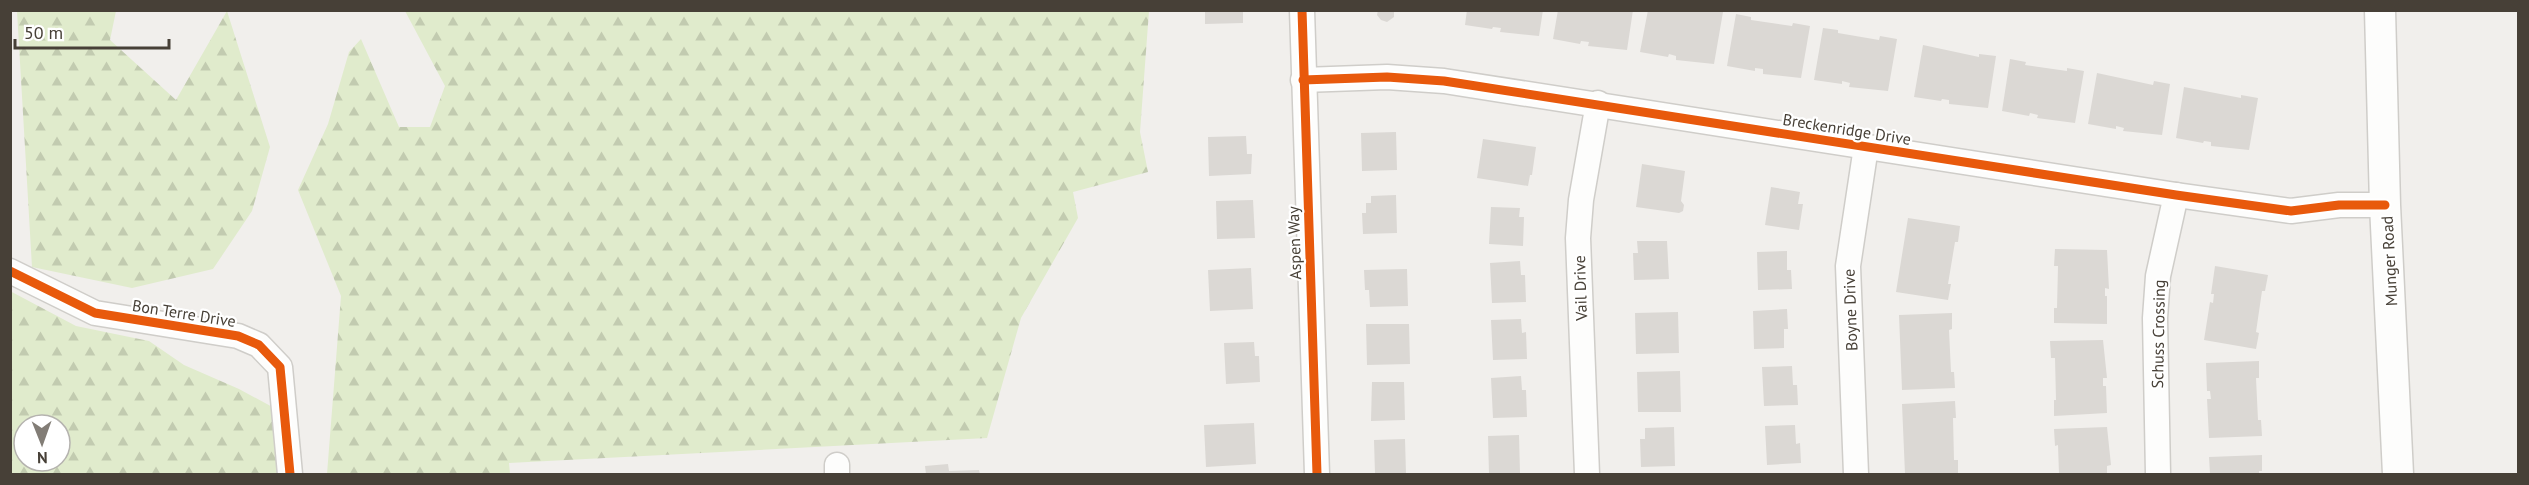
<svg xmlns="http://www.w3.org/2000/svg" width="2529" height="485" font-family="'PT Sans',sans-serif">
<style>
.forest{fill:url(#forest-firs);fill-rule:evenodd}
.building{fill:#dbd8d4}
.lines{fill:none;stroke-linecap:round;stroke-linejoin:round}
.minor-casing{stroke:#cfcdc9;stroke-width:27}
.tertiary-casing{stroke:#cfcdc9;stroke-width:33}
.minor{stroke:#fdfdfc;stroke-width:24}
.tertiary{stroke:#fdfdfc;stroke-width:30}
.cycleway-casing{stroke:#fff;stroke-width:13}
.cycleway{stroke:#e8590c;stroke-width:9}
.labels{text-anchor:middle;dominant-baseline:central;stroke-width:4.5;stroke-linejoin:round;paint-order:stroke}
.street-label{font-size:16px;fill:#474037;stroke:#fff}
</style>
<defs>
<pattern id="forest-firs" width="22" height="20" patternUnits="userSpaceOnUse" patternTransform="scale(1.5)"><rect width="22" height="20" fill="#e0ebcc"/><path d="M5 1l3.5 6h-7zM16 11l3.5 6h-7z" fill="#c2cbb0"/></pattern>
</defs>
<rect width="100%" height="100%" fill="#f1efec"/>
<!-- forest -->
<g class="forest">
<polygon points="17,11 116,11 110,40 176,100 227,11 270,147 252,211 213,269 132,288 32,267"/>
<polygon points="405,11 1149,11 1140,132 1148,172 1073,192 1078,218 1021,318 987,438 509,463 510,474 327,474 341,296 298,190 328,124 349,52 361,39 399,127 430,127 445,86"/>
<path d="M10,291L76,326L149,341L184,365L239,389L278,410L281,474H11ZM24,425H60V461H24Z"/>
</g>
<!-- building -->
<g class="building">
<polygon points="1205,10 1243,10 1243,23 1205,24"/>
<polygon points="1378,10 1394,10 1394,17 1387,22 1381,20 1377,15"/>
<polygon points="1467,10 1543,10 1539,36 1500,32 1501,28 1493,27 1492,29 1465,25"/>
<polygon points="1558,10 1633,10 1627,50 1588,46 1589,42 1581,41 1580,44 1553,39"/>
<polygon points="1648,10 1723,12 1714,64 1676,60 1676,56 1669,54 1668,57 1640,52"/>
<polygon points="1736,14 1751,17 1751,20 1792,26 1793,23 1810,26 1801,78 1763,74 1763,69 1755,68 1755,71 1727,66"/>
<polygon points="1823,28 1838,30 1838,33 1879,40 1880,36 1897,39 1888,91 1849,87 1850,83 1842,81 1842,84 1814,80"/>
<polygon points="1923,45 1979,57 1979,54 1996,56 1988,108 1949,104 1949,100 1942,99 1941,101 1914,97"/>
<polygon points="2010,59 2026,62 2025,65 2067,71 2067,68 2084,71 2075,123 2037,118 2038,115 2030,113 2029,116 2002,111"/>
<polygon points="2097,73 2153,85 2154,81 2170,84 2162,135 2123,131 2124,128 2116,126 2116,129 2088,124"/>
<polygon points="2184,87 2241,98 2241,95 2258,98 2249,150 2211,146 2211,142 2204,141 2203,143 2176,138"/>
<polygon points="1396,132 1397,170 1362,171 1361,133"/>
<polygon points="1246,136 1247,154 1252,154 1251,174 1209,176 1208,137"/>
<polygon points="1483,139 1536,147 1532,175 1530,175 1528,186 1477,178"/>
<polygon points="1642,164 1685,171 1681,201 1684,205 1683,211 1679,213 1636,207"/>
<polygon points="1771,187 1800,192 1798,204 1803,204 1799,230 1765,225"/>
<polygon points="1396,195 1397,233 1363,234 1362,213 1366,213 1366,203 1371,203 1371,196"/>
<polygon points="1253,200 1255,238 1217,239 1216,201"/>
<polygon points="1491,207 1520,208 1519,217 1524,217 1523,246 1489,244"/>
<polygon points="1908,218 1960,226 1958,242 1955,242 1948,284 1951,284 1948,300 1896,292"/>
<polygon points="1637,241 1667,241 1669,279 1634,280 1633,253 1638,253"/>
<polygon points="2055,249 2107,250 2109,289 2105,288 2105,296 2107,296 2107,324 2054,323 2054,308 2057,308 2058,266 2054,266"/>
<polygon points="1787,251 1787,270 1791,270 1792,289 1758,290 1757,252"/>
<polygon points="1520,261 1521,275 1525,275 1526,302 1492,303 1490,263"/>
<polygon points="2215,266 2268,275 2265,291 2262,291 2256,332 2259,333 2256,349 2204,340 2210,302 2213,303 2214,294 2211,294"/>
<polygon points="1251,268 1253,309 1210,311 1208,270"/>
<polygon points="1407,269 1408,306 1370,307 1369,290 1365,290 1364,270"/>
<polygon points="1787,309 1788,329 1784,329 1784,348 1754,349 1753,311"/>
<polygon points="1678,312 1679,353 1636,354 1635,313"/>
<polygon points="1952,313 1952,329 1949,330 1951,372 1954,372 1955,388 1902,390 1899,315"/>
<polygon points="1521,319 1522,333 1526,332 1527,359 1493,360 1491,320"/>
<polygon points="1366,324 1409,324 1410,364 1367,365"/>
<polygon points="2103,340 2107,378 2103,378 2103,386 2106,386 2107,413 2054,416 2054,400 2056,400 2055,358 2051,358 2050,341"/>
<polygon points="1254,342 1255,356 1259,356 1260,382 1226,384 1224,343"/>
<polygon points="2259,361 2259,378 2256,378 2258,420 2261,420 2262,436 2209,438 2207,399 2211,399 2210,391 2207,391 2206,363"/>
<polygon points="1792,366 1793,385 1797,385 1798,405 1764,406 1762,367"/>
<polygon points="1680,371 1681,412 1638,412 1637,372"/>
<polygon points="1521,376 1522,390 1526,390 1527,417 1493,418 1491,378"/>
<polygon points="1372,382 1404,382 1405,420 1371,421"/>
<polygon points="1955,401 1956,418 1953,418 1954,460 1958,460 1958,474 1905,474 1902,404"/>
<polygon points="1254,423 1256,464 1206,467 1204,425"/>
<polygon points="1795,425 1796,444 1800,443 1801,463 1767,465 1765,426"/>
<polygon points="1674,427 1675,466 1641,467 1640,439 1645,439 1645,428"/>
<polygon points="2107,427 2111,465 2107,466 2107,474 2059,474 2058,445 2055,446 2054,429"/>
<polygon points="1519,435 1520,473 1489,474 1488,436"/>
<polygon points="1405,439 1406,474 1375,474 1374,440"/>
<polygon points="2262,455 2262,471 2259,471 2259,474 2210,474 2209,457"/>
<polygon points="948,464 949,471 979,470 980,474 926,474 925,466"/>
</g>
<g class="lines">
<defs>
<g id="minor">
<polyline points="1302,10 1317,474"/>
<polyline points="1303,80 1387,77 1444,81 2176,195 2291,211 2339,205 2385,205"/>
<polyline points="10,271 95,313 238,336 259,345 280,367 290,474"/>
<polyline points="837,465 837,474"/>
<polyline points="1587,474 1578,238 1581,200 1598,103"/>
<polyline points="1856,474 1848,266 1866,147"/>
<polyline points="2158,474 2155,318 2158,276 2176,195"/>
</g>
<polyline id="tertiary" points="2380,10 2385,205 2398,474"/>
</defs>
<!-- minor casing -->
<use href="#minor" class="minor-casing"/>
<!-- tertiary casing -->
<use href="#tertiary" class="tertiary-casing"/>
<!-- minor -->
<use href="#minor" class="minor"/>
<!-- tertiary -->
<use href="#tertiary" class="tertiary"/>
<defs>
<g id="cycleway">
<polyline points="1302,10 1317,474"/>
<polyline points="1303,80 1387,77 1444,81 2176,195 2291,211 2339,205 2385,205"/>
<polyline points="10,271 95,313 238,336 259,345 280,367 290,474"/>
</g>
</defs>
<!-- cycleway casing -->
<use href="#cycleway" class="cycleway-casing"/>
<!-- cycleway -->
<use href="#cycleway" class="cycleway"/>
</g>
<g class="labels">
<!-- street labels -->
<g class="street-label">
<text transform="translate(1847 129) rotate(9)">Breckenridge Drive</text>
<text transform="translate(1294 243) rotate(-92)">Aspen Way</text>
<text transform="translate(2389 261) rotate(-93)">Munger Road</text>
<text transform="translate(1580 288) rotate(-92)">Vail Drive</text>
<text transform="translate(1850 310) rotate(-92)">Boyne Drive</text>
<text transform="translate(184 313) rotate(9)">Bon Terre Drive</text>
<text transform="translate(2158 334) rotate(-89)">Schuss Crossing</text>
</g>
</g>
<!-- border -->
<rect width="2529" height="485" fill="none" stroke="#474037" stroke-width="24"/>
<!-- north arrow -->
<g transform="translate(42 443) rotate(179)"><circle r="28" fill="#ffffff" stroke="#b5b3af" stroke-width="1.5"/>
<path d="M0-4.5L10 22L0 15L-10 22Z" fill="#827d76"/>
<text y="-9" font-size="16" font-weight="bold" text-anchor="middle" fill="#474037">N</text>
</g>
<!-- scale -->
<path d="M15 39v9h154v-9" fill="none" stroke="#474037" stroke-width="3"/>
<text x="24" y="39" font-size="18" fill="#474037" stroke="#ffffff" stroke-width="4.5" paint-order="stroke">50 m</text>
</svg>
